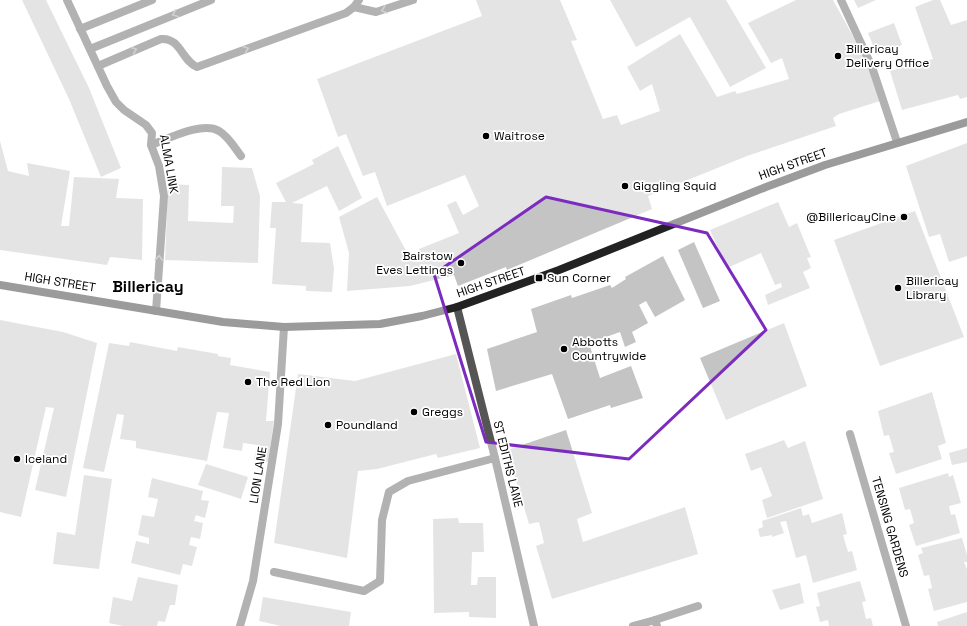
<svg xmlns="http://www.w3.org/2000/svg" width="967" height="626" font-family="'Space Grotesk',sans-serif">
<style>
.building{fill:#c4c4c4}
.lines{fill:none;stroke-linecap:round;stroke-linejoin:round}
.service{stroke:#555;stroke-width:8}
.minor{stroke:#555;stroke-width:8}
.secondary{stroke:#222;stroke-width:8}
.oneway{stroke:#999}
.marked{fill:none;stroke:#7b2cbf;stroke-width:3;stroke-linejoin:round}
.poi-dot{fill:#000;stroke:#fff;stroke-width:1.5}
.labels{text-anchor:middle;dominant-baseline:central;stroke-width:3.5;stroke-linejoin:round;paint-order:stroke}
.poi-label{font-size:12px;fill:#000;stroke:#fff;text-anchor:start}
.street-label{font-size:12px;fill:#000;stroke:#fff}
.district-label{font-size:16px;font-weight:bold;fill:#000;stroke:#fff}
</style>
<rect width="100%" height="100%" fill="#fff"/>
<!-- building -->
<g class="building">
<polygon points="22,0 46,0 89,88 121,168 101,177 69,99"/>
<polygon points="476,0 560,0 577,40 571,41 603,119 617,115 621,125 660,111 652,84 640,91 627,67 680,34 717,97 735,91 737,94 789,79 782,58 771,63 748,23 796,0 833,0 870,67 880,101 839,114 833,118 836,126 747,156 648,196 652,209 507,270 506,267 458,286 454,275 410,286 347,291 349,253 339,217 377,197 411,260 421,255 419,249 459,233 447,205 456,201 463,215 479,206 465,175 387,206 375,172 363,176 346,134 338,137 317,79 482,16"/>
<polygon points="610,0 726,0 766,68 730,87 690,17 636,47"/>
<polygon points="854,0 876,0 858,8"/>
<polygon points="933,0 940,0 951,25 967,20 967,97 960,99 958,95 902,110 890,71 933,59 915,7"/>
<polygon points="894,23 902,45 877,55 868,33"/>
<polygon points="0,141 8,171 29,176 27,163 70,171 61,226 69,226 74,177 119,179 116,198 143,199 142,260 110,257 107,265 0,250"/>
<polygon points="967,143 967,256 949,262 940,234 929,237 906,166"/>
<polygon points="338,146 362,198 339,211 327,186 292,203 303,204 301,242 330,243 334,269 332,292 306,291 306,286 272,284 276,228 270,228 272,202 286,202 276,183 314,164 312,160"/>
<polygon points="222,167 252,168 260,196 258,263 165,260 168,184 189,185 188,221 233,223 234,206 221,206"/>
<polygon points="778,202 789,227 797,223 808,250 811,257 807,258 811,268 803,272 810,288 768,305 765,295 782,287 781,283 775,285 761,253 727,268 710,230"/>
<polygon points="915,211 964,337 880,366 834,240"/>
<polygon points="694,242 720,301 703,308 678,250"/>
<polygon points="663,256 685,300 655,317 646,301 639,305 648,323 632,332 636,342 625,347 620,332 589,343 600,378 631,366 643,398 611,408 610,405 568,419 552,374 496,391 487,349 537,332 531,309 571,295 572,298 610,285 612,288 626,279 625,277"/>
<polygon points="0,320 63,332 97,343 66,497 35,490 54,408 46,407 21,517 0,512"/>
<polygon points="784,323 807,386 726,420 700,358"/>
<polygon points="130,342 177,351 178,347 218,354 218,356 231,358 230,365 270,372 266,421 274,421 268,462 254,460 257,445 243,443 242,451 223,448 229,413 217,412 207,461 136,448 136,441 120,439 124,415 117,414 104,472 83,468 109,343 129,346"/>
<polygon points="456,354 480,448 438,458 436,454 377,469 358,471 347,558 274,543 298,374 355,381"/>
<polygon points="932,392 946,443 938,446 942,459 896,474 889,453 894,452 889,435 884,436 878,411"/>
<polygon points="566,430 592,513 577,519 583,542 685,507 698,554 552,599 536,546 544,543 539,522 529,524 507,450"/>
<polygon points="784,440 788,448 805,441 823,499 767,518 762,500 772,496 761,467 751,471 745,454"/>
<polygon points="967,448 967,462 952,465 949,453"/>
<polygon points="206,464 248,477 241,499 198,485"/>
<polygon points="948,473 949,477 953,475 961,503 949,506 951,515 955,514 960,533 916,546 909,525 914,523 910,509 905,510 899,488"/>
<polygon points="84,475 112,479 99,569 53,564 57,532 75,535"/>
<polygon points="152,478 203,491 201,500 209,501 205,518 196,515 194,521 203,523 200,539 191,537 189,545 197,547 192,566 183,564 180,575 131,563 136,541 149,544 149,538 138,535 142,515 154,517 158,499 148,497"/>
<polygon points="801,508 803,516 809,514 812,523 842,513 847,534 843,535 848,552 852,551 857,570 813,583 806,555 796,558 786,521 780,522 784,533 772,537 772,535 760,537 758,529 763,527 762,521"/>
<polygon points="458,518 459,523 483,523 484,552 472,552 471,585 477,585 478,577 496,577 496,618 469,617 469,612 434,613 433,519"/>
<polygon points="962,538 967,555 967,562 964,562 967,569 967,602 934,611 928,589 932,588 929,575 924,576 918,555 923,553 921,548"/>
<polygon points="138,577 178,585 175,605 170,605 165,622 158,621 157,626 123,626 109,623 113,597 132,601"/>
<polygon points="860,581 866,601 862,602 866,619 871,618 873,626 829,626 828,620 820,622 816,607 820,606 817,593"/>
<polygon points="800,583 804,603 780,610 772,590"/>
<polygon points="263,597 351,612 349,626 281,626 259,621"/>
<polygon points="967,612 967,626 938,626 937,622"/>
</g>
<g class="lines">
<!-- service -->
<g class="service">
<polyline points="841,0 872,67 897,142"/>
<polyline points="354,7 376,12 413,0"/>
<polyline points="80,29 152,0"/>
<polyline points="90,49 211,0"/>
<path d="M98,66L161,39C180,37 182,61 197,67L346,13L354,7L359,0"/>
<path d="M151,145C168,139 202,121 219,131C228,136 235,148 241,156"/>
<polyline points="274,572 364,591 380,581 382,520 389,492 408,481 495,458 534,626"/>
</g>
<!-- minor -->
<g class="minor">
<polyline points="67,0 107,86 116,102 124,110 146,125 152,133 151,145 159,166 164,196 156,311"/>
<polyline points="457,307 495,458"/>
<polyline points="850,434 906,626"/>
<polyline points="655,620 698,606"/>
<polyline points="240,626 253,581 278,424 284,327"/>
<polyline points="633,626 655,620 657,626"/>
</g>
<!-- secondary -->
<polyline class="secondary" points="0,285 223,322 284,327 380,324 422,316 457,307 559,270 766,187 825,165 967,122"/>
</g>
<!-- one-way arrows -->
<defs><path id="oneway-chevron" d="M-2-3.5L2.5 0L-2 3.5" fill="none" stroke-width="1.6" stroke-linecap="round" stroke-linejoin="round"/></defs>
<g class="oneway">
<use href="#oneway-chevron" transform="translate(384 10) rotate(164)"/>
<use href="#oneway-chevron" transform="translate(175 14) rotate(158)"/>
<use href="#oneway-chevron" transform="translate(246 49) rotate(-20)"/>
<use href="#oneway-chevron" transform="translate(134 50) rotate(-23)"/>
<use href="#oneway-chevron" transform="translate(159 258) rotate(-86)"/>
</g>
<!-- marked area -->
<path d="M0 0H967V626H0ZM546,197L707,233L766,330L629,459L486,442L434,274Z" fill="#fff" fill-opacity=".55" fill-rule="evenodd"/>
<path class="marked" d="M546,197L707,233L766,330L629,459L486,442L434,274Z"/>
<!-- markers -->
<g class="poi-dot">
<circle cx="838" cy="56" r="4"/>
<circle cx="486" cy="136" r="4"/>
<circle cx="625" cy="186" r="4"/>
<circle cx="904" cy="217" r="4"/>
<circle cx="461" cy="263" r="4"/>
<rect x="535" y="274" width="8" height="8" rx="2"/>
<circle cx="898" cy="288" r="4"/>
<circle cx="564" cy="349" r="4"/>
<circle cx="248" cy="382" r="4"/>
<circle cx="414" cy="412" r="4"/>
<circle cx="328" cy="425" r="4"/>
<circle cx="17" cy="459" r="4"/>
</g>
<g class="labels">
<!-- poi labels -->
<g class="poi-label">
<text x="846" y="49">Billericay<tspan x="846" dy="14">Delivery Office</tspan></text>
<text x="494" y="136">Waitrose</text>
<text x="633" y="186">Giggling Squid</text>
<text x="896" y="217" text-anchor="end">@BillericayCine</text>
<text x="453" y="256" text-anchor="end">Bairstow<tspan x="453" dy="14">Eves Lettings</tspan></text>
<text x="547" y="278">Sun Corner</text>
<text x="906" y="281">Billericay<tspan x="906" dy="14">Library</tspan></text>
<text x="572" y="342">Abbotts<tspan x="572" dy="14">Countrywide</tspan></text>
<text x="256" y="382">The Red Lion</text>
<text x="422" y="412">Greggs</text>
<text x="336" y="425">Poundland</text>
<text x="25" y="459">Iceland</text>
</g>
<!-- street labels -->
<g class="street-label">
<text transform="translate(169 164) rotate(80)">ALMA LINK</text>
<text transform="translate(793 164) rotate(-20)">HIGH STREET</text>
<text transform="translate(60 282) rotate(9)">HIGH STREET</text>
<text transform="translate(491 282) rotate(-19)">HIGH STREET</text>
<text transform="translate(508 464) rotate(76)">ST EDITHS LANE</text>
<text transform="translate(258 475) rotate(-81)">LION LANE</text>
<text transform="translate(890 527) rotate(74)">TENSING GARDENS</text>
</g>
<!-- district labels -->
<g class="district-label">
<text x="148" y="286">Billericay</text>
</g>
</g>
</svg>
